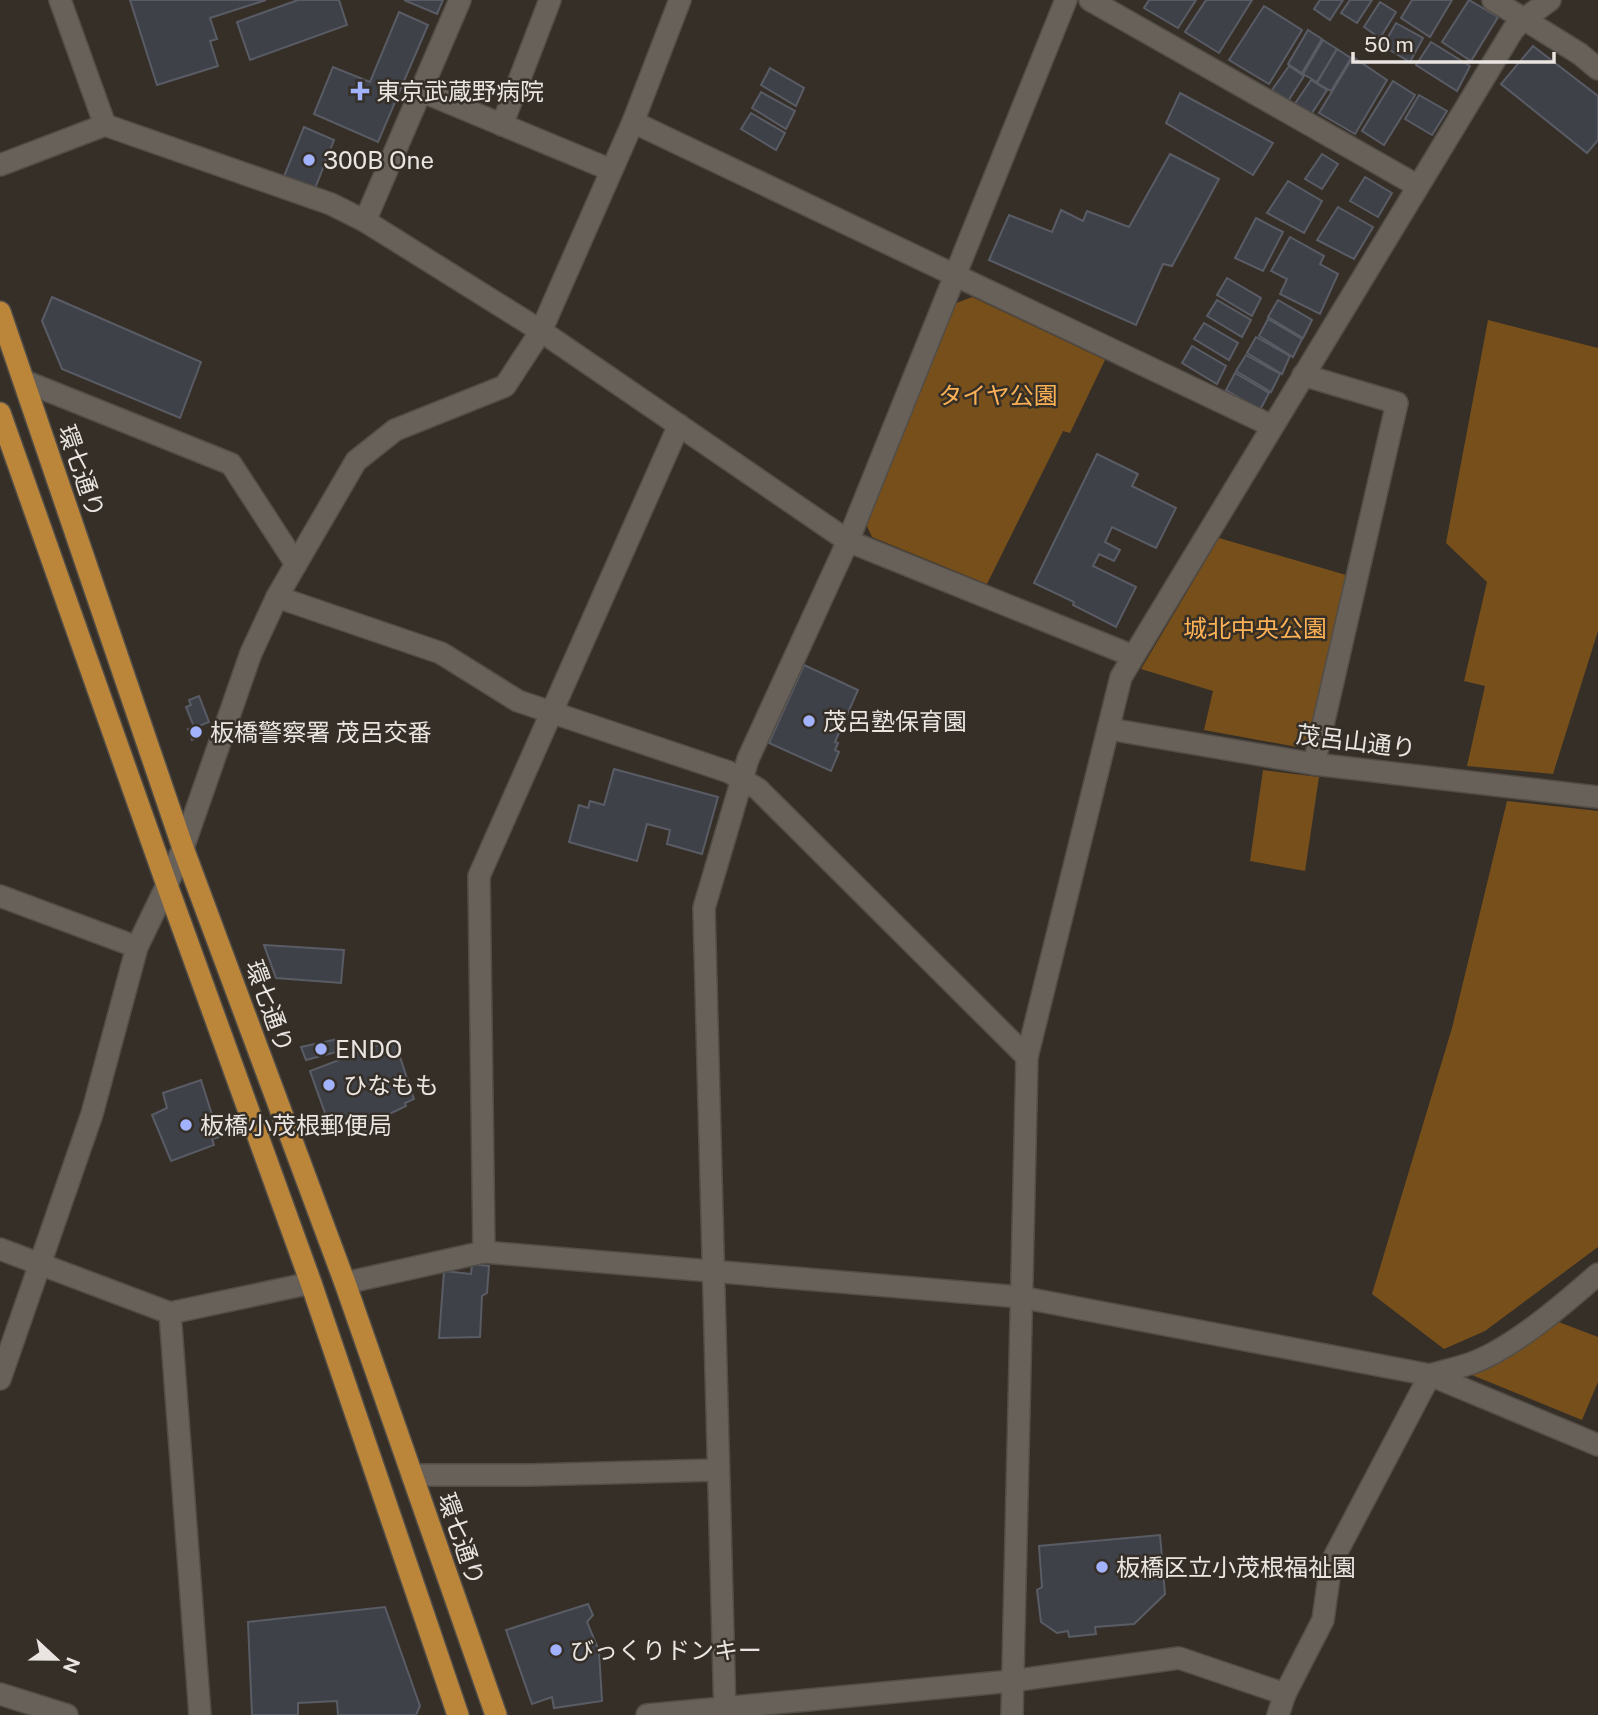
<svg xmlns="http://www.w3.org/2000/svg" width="1598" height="1715" font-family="'Public Sans','Noto Sans JP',sans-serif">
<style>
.green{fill:#774f1b}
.building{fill:#3f4149;stroke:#5a5c65;stroke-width:2}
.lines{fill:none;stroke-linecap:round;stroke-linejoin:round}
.street-casing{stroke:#524d47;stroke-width:24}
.secondary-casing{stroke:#524d47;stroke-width:24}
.primary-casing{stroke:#524d47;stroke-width:24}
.street{stroke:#686159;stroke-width:21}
.secondary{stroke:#686159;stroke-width:21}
.primary{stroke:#bc863a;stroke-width:21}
.poi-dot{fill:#a3b2fd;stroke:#352f28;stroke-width:2.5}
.labels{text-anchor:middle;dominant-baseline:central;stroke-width:5;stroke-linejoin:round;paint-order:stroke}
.poi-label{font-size:24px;fill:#eae5e1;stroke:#352f28;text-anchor:start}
.park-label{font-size:24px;fill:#fcb155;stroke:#352f28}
.street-label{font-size:24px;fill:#eae5e1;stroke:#352f28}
</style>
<rect width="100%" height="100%" fill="#352f28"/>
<!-- green -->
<g class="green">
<polygon points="972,297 1105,360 1070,433 1063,431 987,584 872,537 866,524 954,304"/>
<polygon points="1488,320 1598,348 1598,631 1553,774 1467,766 1485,686 1464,681 1487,582 1446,543"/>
<polygon points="1219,538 1346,575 1311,735 1297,747 1204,730 1213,691 1141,669"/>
<polygon points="1263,770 1319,777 1305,871 1250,861"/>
<polygon points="1507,801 1598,811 1598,1247 1485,1331 1444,1349 1372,1294 1452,1028"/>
<polygon points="1556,1321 1598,1337 1598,1382 1582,1420 1472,1375"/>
</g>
<!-- building -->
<g class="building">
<polygon points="130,0 266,0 210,18 217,39 210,41 218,66 157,85"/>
<polygon points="298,0 339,0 347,25 250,60 237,22"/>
<polygon points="404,0 443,0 437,14"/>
<polygon points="1149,0 1196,0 1178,28 1144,8"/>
<polygon points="1206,0 1252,0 1219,53 1185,32"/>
<polygon points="1320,0 1343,0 1330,20 1314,9"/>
<polygon points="1350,0 1372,0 1357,23 1341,13"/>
<polygon points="1412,0 1452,0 1430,37 1401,18"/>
<polygon points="1469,0 1498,17 1471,61 1442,42"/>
<polygon points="1380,2 1396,12 1380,38 1364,27"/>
<polygon points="1264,6 1302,30 1269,84 1229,60"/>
<polygon points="399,12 428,25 378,142 314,114 333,67 370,82"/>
<polygon points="1396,23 1423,38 1410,62 1383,46"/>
<polygon points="1308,30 1322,39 1302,73 1288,64"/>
<polygon points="1323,40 1337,49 1317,82 1303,74"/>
<polygon points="1431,42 1470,66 1457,91 1416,65"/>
<polygon points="1533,46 1598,96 1598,140 1587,153 1501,84"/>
<polygon points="1337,49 1351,58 1331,91 1317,83"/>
<polygon points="1353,57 1387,80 1355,134 1319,113"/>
<polygon points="1289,66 1304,76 1288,101 1272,90"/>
<polygon points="770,68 804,88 796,106 761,85"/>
<polygon points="1311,80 1327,90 1310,116 1294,105"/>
<polygon points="1393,81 1415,95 1384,145 1362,131"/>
<polygon points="761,92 795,111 786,129 752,108"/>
<polygon points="1180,93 1273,143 1253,175 1166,123"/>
<polygon points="1419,95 1447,111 1432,135 1405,119"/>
<polygon points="751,113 785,133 776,150 741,129"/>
<polygon points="304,127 334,140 314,191 283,179"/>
<polygon points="1170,154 1219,179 1172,266 1163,264 1136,325 989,260 1009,215 1052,232 1061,210 1083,221 1087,211 1129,227"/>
<polygon points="1322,154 1338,164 1322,189 1305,179"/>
<polygon points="1365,177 1392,193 1378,217 1350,201"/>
<polygon points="1288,181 1322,201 1304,233 1267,213"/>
<polygon points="1338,207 1373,227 1354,259 1317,240"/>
<polygon points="1256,218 1283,232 1263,271 1235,258"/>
<polygon points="1290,237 1324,256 1320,264 1338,274 1320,314 1280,294 1287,279 1271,271"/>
<polygon points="1227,278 1261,298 1252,316 1217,295"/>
<polygon points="52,297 201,362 180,418 62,369 42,321"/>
<polygon points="1217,300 1251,320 1242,337 1207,316"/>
<polygon points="1278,300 1312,320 1303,338 1268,317"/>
<polygon points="1268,319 1302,339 1293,357 1259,336"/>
<polygon points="1204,323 1238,343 1229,360 1194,339"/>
<polygon points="1256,337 1290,356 1282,374 1247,353"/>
<polygon points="1192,346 1226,366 1217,384 1182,363"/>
<polygon points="1246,355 1280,374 1271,392 1236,371"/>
<polygon points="1235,373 1269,393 1260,410 1226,390"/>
<polygon points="1097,454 1138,474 1132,486 1176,508 1156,548 1112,527 1105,542 1120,550 1114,561 1099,554 1093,566 1136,587 1116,627 1073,605 1074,602 1034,583"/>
<polygon points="804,665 858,690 835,742 838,743 835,750 839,752 831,771 769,743"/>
<polygon points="199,696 209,722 199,726 202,736 192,740 188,729 194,727 186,707 191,705 189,700"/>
<polygon points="614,769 718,797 702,854 667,844 670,830 647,824 637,861 569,842 579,805 588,808 590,801 604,805"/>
<polygon points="264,945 344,950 341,983 276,978"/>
<polygon points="338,1039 340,1051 306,1060 301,1047"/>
<polygon points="394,1039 414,1099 405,1103 406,1106 381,1118 385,1126 366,1133 360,1124 341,1130 339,1124 330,1127 310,1071"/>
<polygon points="201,1080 219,1137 212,1139 214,1145 171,1161 152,1115 167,1108 163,1093"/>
<polygon points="472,1264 489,1266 487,1293 482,1296 480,1337 439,1338 444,1271 471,1274"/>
<polygon points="1160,1535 1165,1594 1134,1624 1095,1627 1096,1634 1069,1637 1068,1631 1057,1633 1041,1622 1037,1590 1042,1587 1039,1546"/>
<polygon points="588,1604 593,1615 587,1622 599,1651 602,1701 554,1708 552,1697 532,1704 506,1630"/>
<polygon points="385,1607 420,1706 416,1715 338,1715 337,1701 298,1703 298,1715 252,1715 248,1622"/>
</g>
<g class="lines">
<defs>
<g id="street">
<polyline points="60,0 105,125"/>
<polyline points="1090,0 1418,186"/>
<polyline points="1493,0 1580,54 1598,69"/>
<polyline points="421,91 611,170"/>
<polyline points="633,122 1272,426"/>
<polyline points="502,125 550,0"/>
<polyline points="0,165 105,125 331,204 365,221 541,331 848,541 1133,656"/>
<polyline points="365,221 460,0"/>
<polyline points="1303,375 1397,403 1314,764"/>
<polyline points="24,381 231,464 296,564"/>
<polyline points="277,597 441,653 518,701 729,772 758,789 1027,1057"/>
<polyline points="167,885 183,848 251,653 277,597 296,564 356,461 395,430 505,386 541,331 633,122 680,0"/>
<polyline points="0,896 137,947"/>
<polyline points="0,1249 170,1313 311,1283"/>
<polyline points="484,1252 479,876 679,425"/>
<polyline points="345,1283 484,1252 1020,1297 1430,1375 1598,1445"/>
<polyline points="170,1313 200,1715"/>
<polyline points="412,1475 529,1475 717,1470"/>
<polyline points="0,1694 67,1715"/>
<polyline points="647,1715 1012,1681 1179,1658 1285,1694"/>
<polyline points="725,1715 704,908 748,759 848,541 1066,0"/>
<polyline points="1012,1715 1027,1057 1121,677 1513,30 1523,20 1550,0"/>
<path d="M1278,1715L1285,1694L1323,1620L1331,1563L1430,1375C1444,1371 1458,1368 1472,1363C1513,1348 1565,1303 1598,1274"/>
</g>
<g id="secondary">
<polyline points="1109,729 1314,764 1598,797"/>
<polyline points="0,1379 92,1114 137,947 167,885"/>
</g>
<g id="primary">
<polyline points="0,312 183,848 345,1283 496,1715"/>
<polyline points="0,413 167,885 311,1283 458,1715"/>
</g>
</defs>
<!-- street casing -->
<use href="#street" class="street-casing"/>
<!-- secondary casing -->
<use href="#secondary" class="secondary-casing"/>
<!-- primary casing -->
<use href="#primary" class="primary-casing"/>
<!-- street -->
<use href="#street" class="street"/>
<!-- secondary -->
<use href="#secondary" class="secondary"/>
<!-- primary -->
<use href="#primary" class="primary"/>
</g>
<!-- markers -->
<g class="poi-dot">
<path d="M356.5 80.5h7v7h7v7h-7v7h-7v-7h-7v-7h7z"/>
<circle cx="309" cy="160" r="7"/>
<circle cx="809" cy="721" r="7"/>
<circle cx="196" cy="732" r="7"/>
<circle cx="321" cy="1049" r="7"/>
<circle cx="329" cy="1085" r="7"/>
<circle cx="186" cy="1125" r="7"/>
<circle cx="1102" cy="1567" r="7"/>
<circle cx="556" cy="1650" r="7"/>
</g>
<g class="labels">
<!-- poi labels -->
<g class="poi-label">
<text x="376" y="91">東京武蔵野病院</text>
<text x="323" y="160">300B One</text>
<text x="823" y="721">茂呂塾保育園</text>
<text x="210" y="732">板橋警察署 茂呂交番</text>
<text x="335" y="1049">ENDO</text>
<text x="343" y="1085">ひなもも</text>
<text x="200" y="1125">板橋小茂根郵便局</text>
<text x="1116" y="1567">板橋区立小茂根福祉園</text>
<text x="570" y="1650">びっくりドンキー</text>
</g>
<!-- park labels -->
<g class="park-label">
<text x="998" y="395">タイヤ公園</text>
<text x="1255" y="628">城北中央公園</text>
</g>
<!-- street labels -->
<g class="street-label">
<text transform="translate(82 471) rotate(71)">環七通り</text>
<text transform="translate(1356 741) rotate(7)">茂呂山通り</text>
<text transform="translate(270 1006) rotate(70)">環七通り</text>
<text transform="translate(462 1539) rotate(71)">環七通り</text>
</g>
</g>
<!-- north arrow -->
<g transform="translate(56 1659) rotate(112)" stroke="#352f28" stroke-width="5" paint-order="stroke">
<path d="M0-5L12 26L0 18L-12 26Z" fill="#eae5e1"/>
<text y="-10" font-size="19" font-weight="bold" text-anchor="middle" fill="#eae5e1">N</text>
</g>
<!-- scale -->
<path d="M1353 52v10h201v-10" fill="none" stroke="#eae5e1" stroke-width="3.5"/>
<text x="1364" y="52" font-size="21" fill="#eae5e1" stroke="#352f28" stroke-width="5" paint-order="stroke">50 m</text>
</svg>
